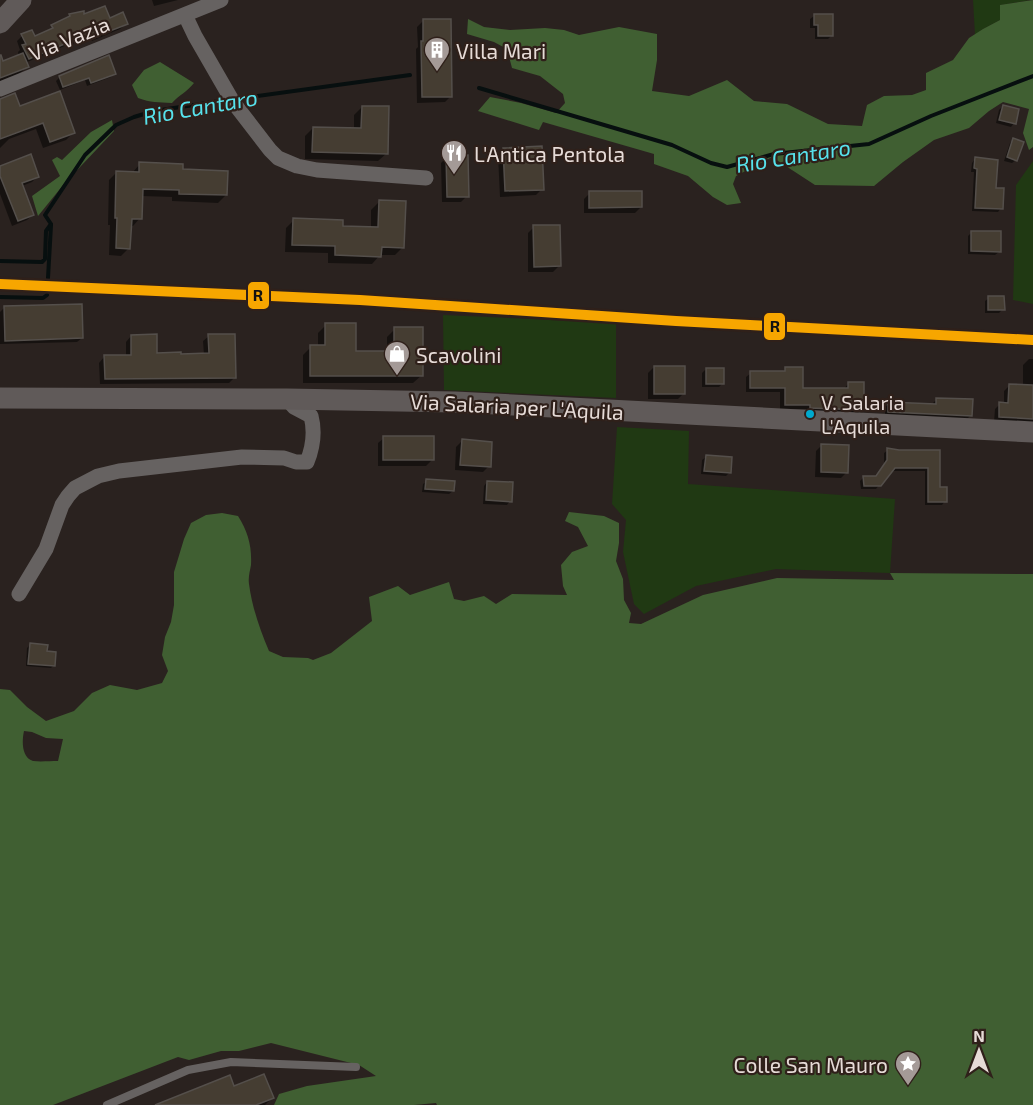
<svg xmlns="http://www.w3.org/2000/svg" width="1033" height="1105" font-family="'Exo 2',sans-serif">
<style>
.green{fill:#203913}
.forest{fill:#405f32;fill-rule:evenodd}
.shadow{fill:#0007}
.lines{fill:none;stroke-linecap:round;stroke-linejoin:round}
.stream{stroke:#070f0f;stroke-width:4}
.building{fill:#453d32;stroke:#544f4b;stroke-width:1.5}
.service{stroke:#666261;stroke-width:8}
.minor{stroke:#666261;stroke-width:15}
.secondary{stroke:#605a59;stroke-width:21}
.rail-1-casing{stroke:#2f201a;stroke-width:15}
.rail-1{stroke:#f7a600;stroke-width:10}
.bus-dot{fill:#00a9ce;stroke:#2f201a;stroke-width:2}
.labels{text-anchor:middle;dominant-baseline:central;stroke-width:4.5;stroke-linejoin:round;paint-order:stroke}
.bus-label{font-size:20px;fill:#e6dbd7;stroke:#2f201a;text-anchor:start}
.street-label{font-size:21px;fill:#e6dbd7;stroke:#2f201a}
.poi-label{font-size:21px;fill:#e6dbd7;stroke:#2f201a;text-anchor:start}
.water-label{font-size:22px;font-style:italic;fill:#57e2ec;stroke:#2f201a}
.line-badge{stroke:#2f201a;stroke-width:2}
.pale-badge-label{font-size:16px;text-anchor:middle;font-weight:bold;fill:#111}
</style>
<rect width="100%" height="100%" fill="#2a221f"/>
<!-- green -->
<g class="green">
<polygon points="973,0 1030,0 1001,5 1000,20 983,29 975,35"/>
<polygon points="1033,161 1033,304 1013,300 1016,185"/>
<polygon points="443,315 616,323 616,398 444,390"/>
<polygon points="617,427 689,431 688,484 895,499 890,573 776,569 696,586 644,614 634,604 623,552 626,520 612,504"/>
</g>
<!-- forest -->
<g class="forest">
<polygon points="1033,0 1033,147 1029,150 1023,133 1029,109 1003,102 989,111 969,128 934,140 903,162 874,186 815,185 772,157 736,176 733,184 741,203 727,205 713,197 688,176 654,164 654,154 543,122 539,130 478,111 490,97 521,103 556,113 565,103 563,94 540,76 512,68 507,49 494,42 467,34 468,19 484,27 510,30 545,28 564,30 579,35 619,27 657,34 657,60 652,91 689,96 727,80 754,101 787,104 828,124 862,126 867,105 884,96 912,95 926,90 926,73 953,60 969,38 983,29 1000,20 1000,5"/>
<path d="M160,62L194,83C187,92 179,95 172,103C158,102 151,103 138,98L132,85L144,70Z"/>
<polygon points="112,120 114,131 64,184 38,216 32,196 60,176 52,160 57,157 62,160 91,132"/>
<path d="M569,512L604,516L619,523V543L616,561L623,579L624,600L631,613L629,623L641,624L703,595L777,578L894,580L890,573L1033,574V1105H437L436,1103L414,1105H274L279,1094L307,1086L376,1076L359,1065L271,1043L239,1051H221L189,1060L178,1057L53,1105H0V689L10,690L27,707L46,721L74,711L92,693L110,685L137,690L162,683L168,671L162,655L165,637L171,622L174,605V572L184,539L191,523L206,515L222,513L238,516C248,532 252,546 251,565C250,571 248,577 249,584C252,607 260,630 269,651L283,657L308,658L313,660L331,653L372,621L369,597L398,586L410,595L449,582L454,599L464,601L484,596L496,604L512,594L567,595L563,586L561,565L572,552L588,546L578,527L565,521ZM24,731L32,732L46,738L63,739L58,761C50,761 40,762 33,761C21,757 22,740 24,731Z"/>
</g>
<!-- shadow -->
<g class="shadow">
<polygon points="152,0 178,0 154,6"/>
<polygon points="814,16 831,36 828,39 815,39 815,28 810,28 810,19"/>
<polygon points="109,20 126,24 120,29 92,41 91,40 67,45 25,63 27,67 19,74 0,82 0,64 19,56 18,52 20,50 17,41 22,36 34,38"/>
<polygon points="423,21 451,96 445,102 417,103 416,49 418,47 417,27"/>
<polygon points="114,73 111,77 87,86 85,80 60,90 56,81 60,77"/>
<polygon points="0,100 19,108 73,133 66,140 43,148 36,129 9,139 0,148"/>
<polygon points="1003,106 1014,123 1011,127 996,123 999,110"/>
<polygon points="362,107 387,153 378,161 305,159 305,136 313,128 354,129 354,115"/>
<polygon points="1013,140 1016,160 1012,163 1004,161 1010,143"/>
<polygon points="504,149 542,189 536,195 500,197 498,155"/>
<polygon points="447,157 467,196 461,202 442,202 441,163"/>
<polygon points="975,159 994,189 1001,208 998,212 972,211 974,172 971,172 972,163"/>
<polygon points="140,164 181,170 226,195 218,203 172,201 172,197 141,196 140,218 133,226 130,226 129,248 121,256 109,255 110,225 108,225 109,180 117,172 132,173"/>
<polygon points="0,167 38,176 32,182 22,186 32,215 27,220 12,226 0,194"/>
<polygon points="590,193 641,207 635,213 584,213 584,199"/>
<polygon points="379,202 403,247 395,255 380,255 372,264 328,263 328,253 285,252 286,228 294,220 341,227 371,228 371,210"/>
<polygon points="534,227 559,266 553,272 528,272 528,233"/>
<polygon points="972,232 999,252 995,255 968,254 968,236"/>
<polygon points="989,298 1003,309 999,313 985,313 985,301"/>
<polygon points="5,307 82,338 77,342 0,344 0,312"/>
<polygon points="326,325 354,353 387,353 387,337 395,329 422,375 413,383 303,383 303,355 311,347 318,347 318,333"/>
<polygon points="131,336 156,354 180,356 204,355 203,341 209,336 235,377 229,383 100,384 99,363 104,357 126,356 126,342"/>
<polygon points="1029,359 1033,359 1033,427 994,422 995,409 1000,404 1004,404 1004,391 1010,385 1023,386 1023,365"/>
<polygon points="654,367 684,393 678,399 648,399 648,373"/>
<polygon points="706,369 723,383 719,387 702,387 702,373"/>
<polygon points="785,369 801,390 844,389 848,384 862,410 857,414 806,412 806,409 780,409 780,392 746,392 746,377 751,373 781,373"/>
<polygon points="937,399 971,415 967,419 885,415 885,407 889,404 933,405 933,403"/>
<polygon points="384,438 432,460 426,466 378,466 378,443"/>
<polygon points="462,441 489,466 483,472 455,470 456,447"/>
<polygon points="822,445 847,472 841,478 815,477 816,451"/>
<polygon points="888,450 938,451 938,488 945,501 942,505 925,505 925,471 891,471 876,489 861,489 860,481 864,477 876,477 884,465 884,453"/>
<polygon points="706,457 730,472 726,476 701,474 702,460"/>
<polygon points="427,481 453,491 449,494 422,492 423,484"/>
<polygon points="487,482 510,501 507,505 483,504 484,486"/>
<polygon points="30,645 45,653 54,665 51,668 26,666 27,648"/>
<polygon points="233,1088 272,1098 265,1105 158,1105"/>
</g>
<g class="lines">
<!-- stream -->
<g class="stream">
<polyline points="479,88 672,145 711,163 727,167 774,154 869,144 931,116 1033,76"/>
<polyline points="235,99 410,75"/>
<polyline points="0,261 42,262 45,259 46,231 51,224 45,215 85,155 116,125 134,117 154,111 227,100"/>
<polyline points="48,278 51,225"/>
<polyline points="0,297 43,298 47,295"/>
</g>
</g>
<!-- building -->
<g class="building">
<polygon points="105,6 110,18 123,12 128,24 97,36 97,35 74,40 29,59 22,45 26,44 21,34 32,30 35,36 53,28 51,25 70,16 69,14 84,11 84,14"/>
<polygon points="814,14 833,14 833,36 818,36 818,25 814,25"/>
<polygon points="423,19 451,19 452,97 422,97 421,41 423,41"/>
<polygon points="23,53 29,67 0,78 0,55 1,55 3,61"/>
<polygon points="109,55 116,74 91,83 89,78 63,87 59,76"/>
<polygon points="60,91 75,133 50,142 43,123 0,139 0,99 15,93 20,106"/>
<polygon points="1003,105 1019,109 1016,124 999,120"/>
<polygon points="362,106 389,106 388,154 312,152 313,127 361,128"/>
<polygon points="1013,138 1024,142 1017,161 1007,157"/>
<polygon points="542,146 544,190 505,191 503,148"/>
<polygon points="31,154 39,177 22,183 34,215 18,221 0,176 0,166"/>
<polygon points="446,155 468,155 469,197 447,197"/>
<polygon points="975,157 998,160 996,188 1004,188 1003,209 975,208 977,169 974,168"/>
<polygon points="139,162 183,164 183,169 228,171 227,195 179,194 179,190 143,189 142,219 132,219 130,249 116,248 117,218 115,218 116,171 139,172"/>
<polygon points="589,191 642,191 642,207 589,208"/>
<polygon points="379,200 406,201 404,248 382,247 381,257 335,255 335,246 292,245 293,218 343,220 343,226 378,227"/>
<polygon points="533,225 560,225 561,266 534,267"/>
<polygon points="971,231 1001,231 1001,252 971,251"/>
<polygon points="988,296 1004,296 1005,310 988,310"/>
<polygon points="82,304 83,338 5,341 4,306"/>
<polygon points="325,323 356,323 356,351 394,351 394,327 423,327 423,376 310,376 310,345 325,345"/>
<polygon points="157,334 157,353 181,352 181,354 209,353 208,334 235,334 236,378 105,379 104,355 131,355 131,335"/>
<rect x="654" y="366" width="31" height="28"/>
<polygon points="785,367 803,367 803,388 848,388 848,382 864,382 864,410 810,408 810,405 785,405 785,388 750,388 750,371 785,371"/>
<rect x="706" y="368" width="18" height="16"/>
<polygon points="1009,384 1033,385 1033,419 999,417 999,402 1008,403"/>
<polygon points="936,398 973,399 972,416 888,412 888,402 936,404"/>
<rect x="383" y="436" width="51" height="24"/>
<polygon points="462,439 492,442 491,467 460,465"/>
<polygon points="821,444 849,445 848,473 821,472"/>
<polygon points="887,448 899,450 940,450 940,487 947,487 947,502 928,502 928,468 895,468 881,486 864,486 863,476 876,476 887,460"/>
<polygon points="706,455 732,457 731,473 704,471"/>
<polygon points="426,479 455,481 454,491 425,489"/>
<polygon points="487,481 513,482 512,502 486,500"/>
<polygon points="30,643 48,645 47,651 56,652 55,666 28,664"/>
<polygon points="264,1074 274,1098 256,1105 155,1105 230,1075 234,1086"/>
</g>
<g class="lines">
<!-- service -->
<polyline class="service" points="107,1105 188,1070 231,1062 356,1067"/>
<!-- minor -->
<g class="minor">
<polyline points="185,15 195,36 233,102 270,150 278,158 297,166 317,170 426,178"/>
<polyline points="0,89 221,0"/>
<path d="M19,594L46,549L62,505L68,496L75,488L98,476L119,471L242,457L284,458L296,462H307C313,447 315,431 311,416L294,407L287,399"/>
</g>
<!-- secondary -->
<g class="secondary">
<polyline points="0,23 21,0"/>
<polyline points="0,398 287,399 455,402 1033,432"/>
</g>
<defs>
<polyline id="rail-1" points="0,284 360,300 676,321 1033,340"/>
</defs>
<!-- rail-1 casing -->
<use href="#rail-1" class="rail-1-casing"/>
<!-- rail-1 -->
<use href="#rail-1" class="rail-1"/>
</g>
<!-- icons -->
<defs>
<symbol id="building-pin" viewBox="-11 -11 22 30"><path d="M0 17L-7.5 6A9.5 9.5 0 1 1 7.5 6Z" fill="#a49a97" stroke="#2f201a"/><path d="M-4-6H4V6H1V3H-1V6H-4ZM-2.5-4.3h1.7v1.8h-1.7ZM.8-4.3h1.7v1.8H.8ZM-2.5-1h1.7V.8h-1.7ZM.8-1h1.7V.8H.8Z" fill="#fff"/></symbol>
<symbol id="restaurant-pin" viewBox="-11 -11 22 30"><path d="M0 17L-7.5 6A9.5 9.5 0 1 1 7.5 6Z" fill="#a49a97" stroke="#2f201a"/><path d="M-5-6h1v4h1v-4h1v4h1v-4h1v5L-1.5 .5V6h-2V.5L-5-1ZM5-6V6H3V1.5H1.5Q1.5-4 5-6Z" fill="#fff"/></symbol>
<symbol id="shop-pin" viewBox="-11 -11 22 30"><path d="M0 17L-7.5 6A9.5 9.5 0 1 1 7.5 6Z" fill="#a49a97" stroke="#2f201a"/><path d="M-5-2.5h2.3a2.7 3.5 0 0 1 5.4 0H5L5.5 6h-11ZM-1.5-2.5h3a1.5 2.3 0 0 0-3 0Z" fill="#fff"/></symbol>
<symbol id="sight-pin" viewBox="-11 -11 22 30"><path d="M0 17L-7.5 6A9.5 9.5 0 1 1 7.5 6Z" fill="#a49a97" stroke="#2f201a"/><path d="M0-6L1.8-2.2L6-1.7L2.9 1.2L3.7 5.4L0 3.3L-3.7 5.4L-2.9 1.2L-6-1.7L-1.8-2.2Z" fill="#fff"/></symbol>
</defs>
<g fill-rule="evenodd">
<use href="#building-pin" x="422" y="35" width="30" height="40"/>
<use href="#restaurant-pin" x="439" y="138" width="30" height="40"/>
<use href="#shop-pin" x="382" y="339" width="30" height="40"/>
<use href="#sight-pin" x="893" y="1049" width="30" height="40"/>
</g>
<!-- markers -->
<circle class="bus-dot" cx="810" cy="414" r="5"/>
<g class="labels">
<!-- bus labels -->
<g class="bus-label">
<text x="821" y="402">V. Salaria<tspan x="821" dy="24">L'Aquila</tspan></text>
</g>
<!-- street labels -->
<g class="street-label">
<text transform="translate(69 38) rotate(-22)">Via Vazia</text>
<text transform="translate(517 406) rotate(3)">Via Salaria per L'Aquila</text>
</g>
<!-- poi labels -->
<g class="poi-label">
<text x="456" y="50">Villa Mari</text>
<text x="474" y="153">L'Antica Pentola</text>
<text x="416" y="354">Scavolini</text>
<text x="888" y="1064" text-anchor="end">Colle San Mauro</text>
</g>
<!-- water labels -->
<g class="water-label">
<text transform="translate(200 106) rotate(-10)">Rio Cantaro</text>
<text transform="translate(793 155) rotate(-9)">Rio Cantaro</text>
</g>
</g>
<g class="line-badge">
<rect x="247" y="281" width="23" height="29" rx="6" fill="#f7a600"/>
<rect x="763" y="312" width="23" height="29" rx="6" fill="#f7a600"/>
</g>
<g class="pale-badge-label">
<text x="258" y="301">R</text>
<text x="775" y="332">R</text>
</g>
<!-- north arrow -->
<g transform="translate(979 1051)" stroke="#2f201a" stroke-width="4.5" paint-order="stroke">
<path d="M0-4.5L10 22L0 15L-10 22Z" fill="#e6dbd7"/>
<text y="-9" font-size="16" font-weight="bold" text-anchor="middle" fill="#e6dbd7">N</text>
</g>
</svg>
